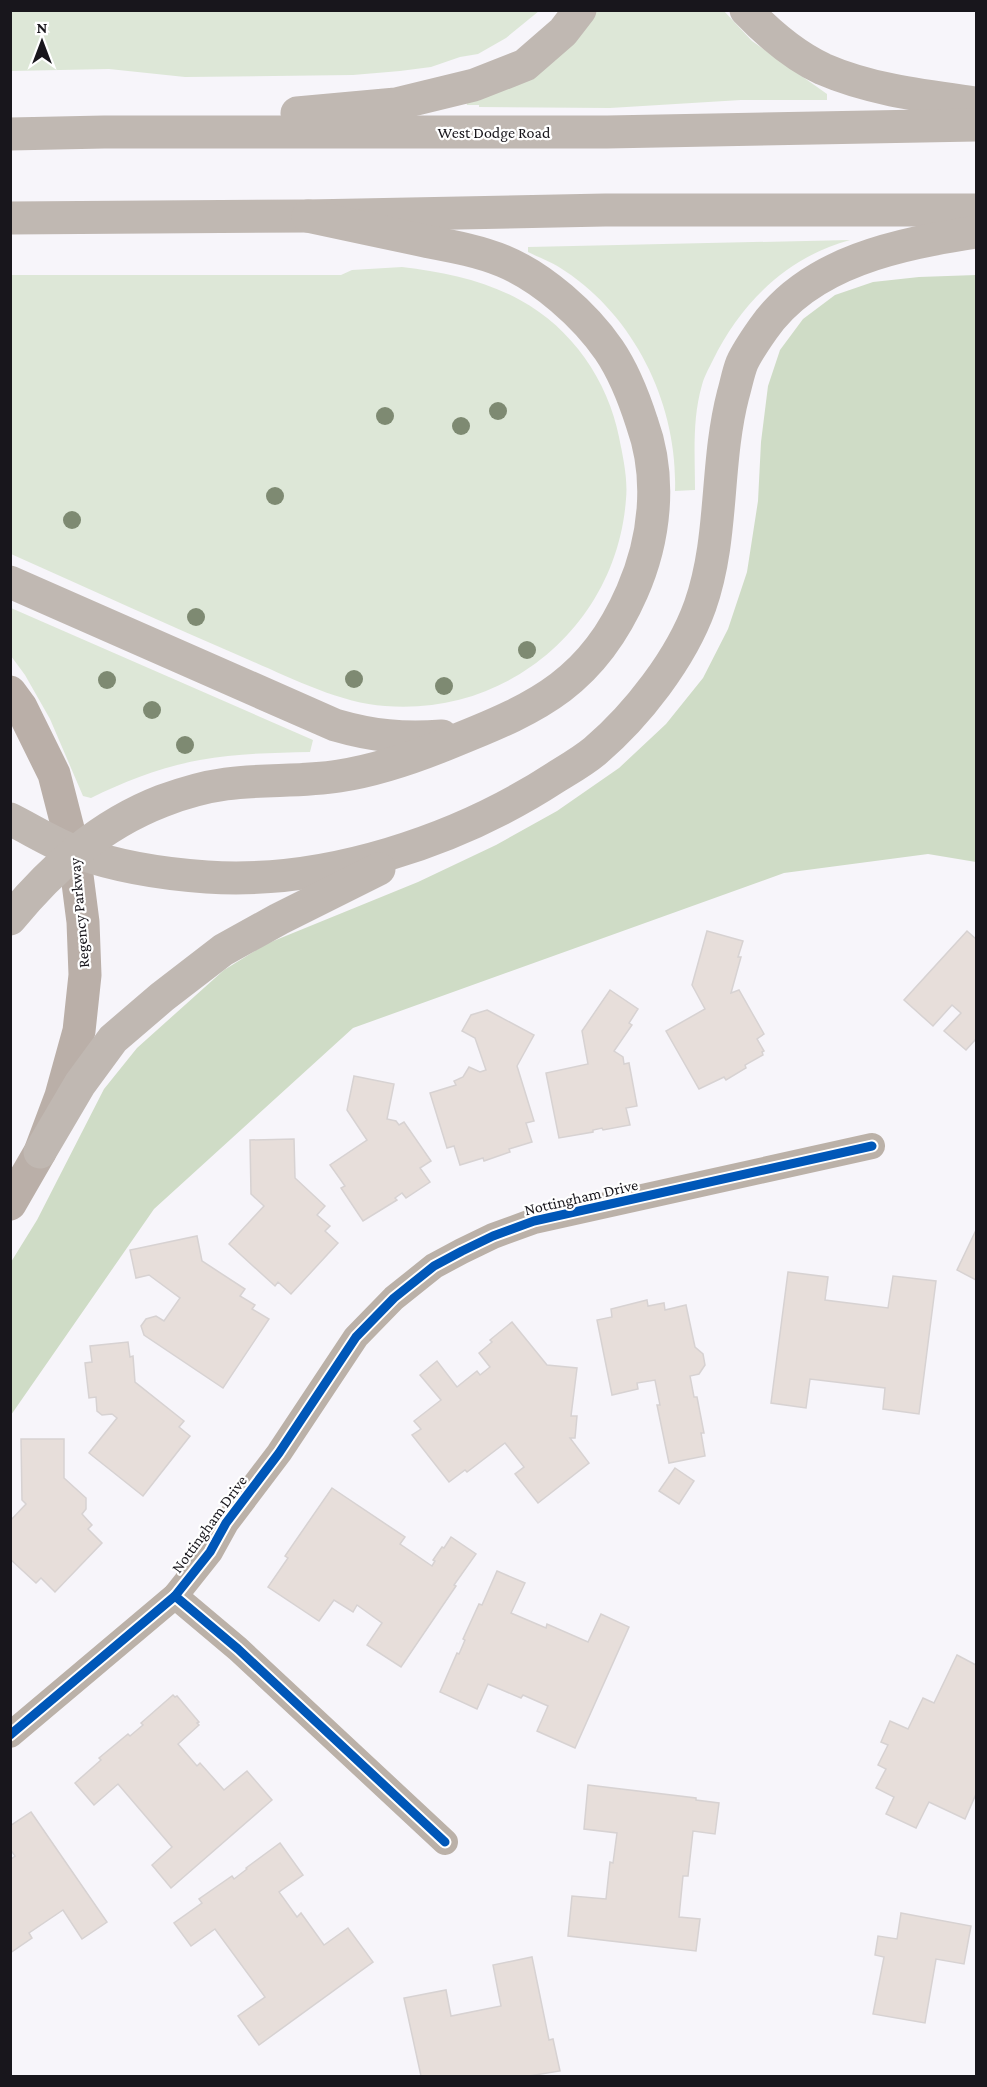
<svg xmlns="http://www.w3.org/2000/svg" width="987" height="2087" font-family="'Crimson Pro',serif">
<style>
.green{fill:#dde7d7}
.forest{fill:#cfdcc6}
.building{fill:#e7deda;stroke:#d7d2d2;stroke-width:1.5}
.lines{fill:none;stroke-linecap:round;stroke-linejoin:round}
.street{stroke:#bbb1a8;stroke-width:26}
.secondary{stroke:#baafa8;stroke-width:33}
.highway{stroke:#c0b8b2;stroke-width:33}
.cycleway-casing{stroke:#fff;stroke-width:13}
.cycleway{stroke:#0057b8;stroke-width:9}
.tree{fill:#7e8a72}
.labels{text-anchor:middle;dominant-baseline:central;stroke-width:4.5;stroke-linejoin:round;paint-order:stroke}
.street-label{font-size:16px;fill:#18161c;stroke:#fff}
</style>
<rect width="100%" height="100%" fill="#f7f5fa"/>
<!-- green -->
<g class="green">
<polygon points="595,10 724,11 752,41 827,94 827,100 741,100 610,108 479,107 479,105 467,105 466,101"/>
<polygon points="10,11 11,10 539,11 506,38 478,54 460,57 431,67 400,71 353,75 185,77 109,69 11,71"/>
<path d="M850,240C787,257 741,303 713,360C709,368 704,377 702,385C692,419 695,456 695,490L675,491C678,406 636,318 565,271C554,263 540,258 528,252V247Z"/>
<path d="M402,267C443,272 484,280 520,300C572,328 608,381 619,437C623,457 628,479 626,499C617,623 510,716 385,706C339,703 289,677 247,659C168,625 90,589 11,554V275H341L352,270Z"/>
<path d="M11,608L313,740L310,752C273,753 236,753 200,760C162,767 125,781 91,798L83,796L50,719L25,675L11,656Z"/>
</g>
<!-- forest -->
<polygon class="forest" points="976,275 976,862 928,854 784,873 353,1028 154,1209 11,1415 11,1262 37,1220 104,1089 137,1048 224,970 266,944 418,882 496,845 557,811 619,768 666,724 703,678 728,629 747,572 758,501 761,442 768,386 780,350 803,319 835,295 873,282 919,277"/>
<!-- building -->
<g class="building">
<polygon points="707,931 743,941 738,957 741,957 731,993 739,990 764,1034 757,1039 764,1051 762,1052 763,1055 745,1065 746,1068 726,1080 724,1077 699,1089 666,1031 705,1009 692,985"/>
<polygon points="967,931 976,939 976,1039 966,1050 944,1031 961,1013 952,1005 933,1026 904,1000"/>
<polygon points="610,990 638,1009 629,1023 632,1025 614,1051 623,1057 624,1064 629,1063 637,1106 626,1108 630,1125 603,1130 602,1128 593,1130 593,1132 559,1138 546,1073 588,1064 582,1031"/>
<polygon points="487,1010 534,1035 517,1066 534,1121 526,1123 532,1142 509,1149 510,1152 484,1161 483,1158 460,1165 454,1146 447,1148 430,1093 456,1085 454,1081 463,1077 469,1067 480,1072 486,1070 475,1038 462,1031 471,1015"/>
<polygon points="354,1076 394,1084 387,1119 396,1121 399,1125 404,1122 431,1161 420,1168 430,1182 406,1198 402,1193 395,1198 397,1200 363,1221 341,1188 345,1186 330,1165 367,1140 347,1110"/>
<polygon points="294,1139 295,1178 325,1206 317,1215 330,1226 325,1231 338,1243 291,1294 278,1282 275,1286 229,1244 264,1206 251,1194 250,1140"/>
<polygon points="976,1230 976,1280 957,1270"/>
<polygon points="197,1236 202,1261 245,1289 240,1296 255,1305 252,1309 269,1319 223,1388 144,1335 141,1326 146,1319 156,1316 164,1321 180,1298 149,1275 136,1278 130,1250"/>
<polygon points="788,1272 828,1277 825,1300 888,1308 893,1276 936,1281 919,1414 883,1409 885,1388 810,1379 806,1408 771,1403"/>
<polygon points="647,1300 648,1306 664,1303 665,1310 686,1305 695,1347 703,1354 705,1365 699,1374 690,1376 694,1397 697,1397 704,1433 701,1433 705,1456 669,1463 657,1405 660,1405 655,1380 637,1383 638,1389 612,1395 597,1320 612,1317 611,1309"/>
<polygon points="512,1322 547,1365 577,1368 571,1416 577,1416 575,1438 570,1438 589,1463 538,1503 515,1474 524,1467 505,1443 467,1472 465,1470 449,1482 412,1435 421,1429 414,1421 441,1400 420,1375 437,1361 457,1387 477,1371 480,1375 490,1367 479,1353 492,1342 490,1340"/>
<polygon points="128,1342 130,1357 133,1356 135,1382 184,1421 179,1427 190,1436 143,1496 89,1453 117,1418 112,1414 102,1415 97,1411 96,1397 89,1398 85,1363 92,1362 90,1346"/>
<polygon points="21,1439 64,1439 64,1478 86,1498 86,1509 82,1514 92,1525 88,1529 102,1543 55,1592 41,1578 36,1583 10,1559 10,1521 26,1504 22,1500"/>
<polygon points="675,1468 694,1481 679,1504 659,1491"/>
<polygon points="332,1488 405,1537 400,1544 432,1566 435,1561 433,1560 442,1547 444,1548 451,1537 476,1554 454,1585 456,1586 401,1667 367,1645 382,1623 357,1605 353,1612 334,1600 319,1621 268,1587 288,1558 285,1556"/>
<polygon points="497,1571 525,1583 511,1613 546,1628 547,1624 588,1642 601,1614 629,1627 575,1748 537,1731 548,1706 523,1695 521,1698 488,1684 477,1709 440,1692 457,1653 459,1654 465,1640 463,1639 479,1604 482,1605"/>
<polygon points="957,1655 976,1665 976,1794 965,1819 929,1802 916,1828 886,1814 894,1797 876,1788 886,1769 878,1765 888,1745 881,1742 890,1721 908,1729 923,1698 934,1703"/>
<polygon points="173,1695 175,1697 177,1696 199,1722 197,1723 199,1725 178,1744 197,1766 200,1763 224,1790 247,1771 272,1800 171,1888 152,1865 172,1847 118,1784 94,1805 75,1783 101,1760 99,1758 128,1734 130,1736 143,1725 141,1723"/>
<polygon points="588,1785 696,1798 696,1800 719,1803 715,1834 693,1831 688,1876 683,1876 679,1917 700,1919 696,1951 568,1936 572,1896 606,1899 610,1862 613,1863 617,1833 584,1829"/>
<polygon points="31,1812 107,1922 82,1939 63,1910 29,1933 32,1938 10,1953 10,1860 15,1856 10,1849 10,1826"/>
<polygon points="280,1843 303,1875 279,1892 297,1917 301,1913 324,1945 348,1928 373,1962 259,2045 238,2016 265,1997 215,1929 191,1946 174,1923 202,1903 199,1899 232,1876 234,1879 247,1869 246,1868"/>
<polygon points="901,1913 971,1926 964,1964 936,1959 925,2023 873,2014 884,1957 875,1955 878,1936 897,1939"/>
<polygon points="532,1957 549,2040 553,2039 560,2071 529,2076 421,2076 404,1998 446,1990 451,2016 501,2006 493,1965"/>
</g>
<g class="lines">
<!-- street -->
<g class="street">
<polyline points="175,1596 238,1649 445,1842"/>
<polyline points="10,1735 175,1596 210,1552 226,1523 279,1453 356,1337 394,1298 434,1266 462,1251 493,1236 534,1221 872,1146"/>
</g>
<!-- secondary -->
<polyline class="secondary" points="10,692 21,707 54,774 74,852 83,922 85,975 79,1031 61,1096 40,1152 10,1204"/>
<!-- highway -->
<g class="highway">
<path d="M746,10C769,34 793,55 823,69C871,90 925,96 976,103"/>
<polyline points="297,113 396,104 474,85 525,65 563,32 580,10"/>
<polyline points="10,134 104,132 607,132 976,125"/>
<polyline points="10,218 308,216 605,210 976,210"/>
<path d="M10,582L335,725C373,736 403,739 442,736"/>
<path d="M10,819C32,830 54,844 76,852C118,867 164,874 207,877C325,885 458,841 556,777C569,769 583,761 595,751C637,715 681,659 700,606C724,538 715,465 733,395C736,385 738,373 742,363C747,352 756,339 763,329C810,261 900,244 976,232"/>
<path d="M10,919C52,868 100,825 162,801C183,793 204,787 226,784C263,779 302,782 339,776C379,770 418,756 454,741C540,707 593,681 632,592C655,540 662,478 642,423C634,398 624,372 609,350C585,315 542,277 503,261C479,251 451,246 425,241C386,233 347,224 308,216"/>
<polyline points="40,1152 80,1084 113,1039 162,997 223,950 279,919 379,869"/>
</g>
<defs>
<g id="cycleway">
<polyline points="175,1596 238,1649 445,1842"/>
<polyline points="10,1735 175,1596 210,1552 226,1523 279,1453 356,1337 394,1298 434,1266 462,1251 493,1236 534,1221 872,1146"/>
</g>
</defs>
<!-- cycleway casing -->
<use href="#cycleway" class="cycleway-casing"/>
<!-- cycleway -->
<use href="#cycleway" class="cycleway"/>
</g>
<!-- trees -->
<g class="tree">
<circle cx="498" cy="411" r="9"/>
<circle cx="385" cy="416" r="9"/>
<circle cx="461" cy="426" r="9"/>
<circle cx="275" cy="496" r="9"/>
<circle cx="72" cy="520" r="9"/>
<circle cx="196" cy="617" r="9"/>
<circle cx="527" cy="650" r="9"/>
<circle cx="354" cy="679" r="9"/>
<circle cx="107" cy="680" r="9"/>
<circle cx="444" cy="686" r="9"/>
<circle cx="152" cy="710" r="9"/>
<circle cx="185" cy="745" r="9"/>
</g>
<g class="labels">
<!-- street labels -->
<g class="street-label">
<text x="494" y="132">West Dodge Road</text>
<text transform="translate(79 913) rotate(-95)">Regency Parkway</text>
<text transform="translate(581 1197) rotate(-13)">Nottingham Drive</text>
<text transform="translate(209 1524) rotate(-54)">Nottingham Drive</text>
</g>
</g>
<!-- border -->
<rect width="987" height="2087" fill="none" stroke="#18161c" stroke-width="24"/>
<!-- north arrow -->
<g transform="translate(42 42)" stroke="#ffffff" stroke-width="4.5" paint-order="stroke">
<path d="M0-4.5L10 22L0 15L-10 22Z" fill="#18161c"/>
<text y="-9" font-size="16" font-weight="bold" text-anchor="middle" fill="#18161c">N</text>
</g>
</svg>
